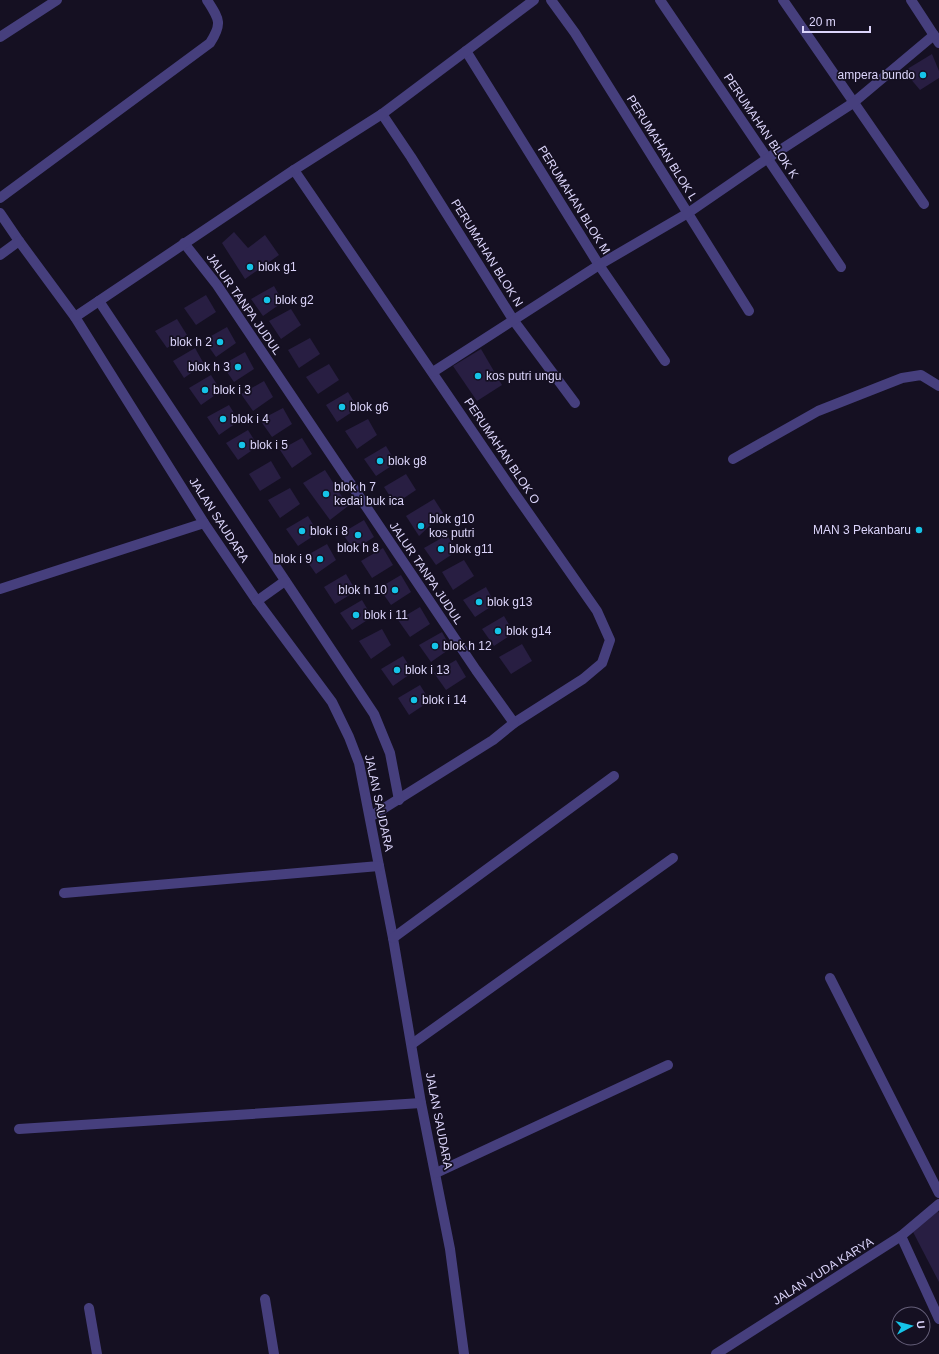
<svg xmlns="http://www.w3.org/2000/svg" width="939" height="1354" font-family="Helvetica,sans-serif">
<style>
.building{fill:#281e42}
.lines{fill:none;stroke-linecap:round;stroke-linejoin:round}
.service{stroke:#463f7d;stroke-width:10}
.minor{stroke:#463f7d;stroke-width:10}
.poi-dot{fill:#15c4e8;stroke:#151022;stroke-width:1.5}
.labels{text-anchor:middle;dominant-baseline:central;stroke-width:3.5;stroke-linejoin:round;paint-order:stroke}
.poi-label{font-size:12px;fill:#dcd5fb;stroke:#151022;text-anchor:start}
.street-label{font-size:12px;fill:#dcd5fb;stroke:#151022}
</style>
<rect width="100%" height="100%" fill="#151022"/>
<!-- building -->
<g class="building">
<polygon points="932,54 939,71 939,78 920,90 904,71"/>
<polygon points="234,232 248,248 265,235 279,255 245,279 222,243"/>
<polygon points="274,286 283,302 263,316 251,299"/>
<polygon points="206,295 216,312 196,325 184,308"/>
<polygon points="291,309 301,325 281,339 269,321"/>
<polygon points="177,319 187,335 167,348 155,331"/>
<polygon points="227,327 236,343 216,357 204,340"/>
<polygon points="310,338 320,354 299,368 288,350"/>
<polygon points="195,348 204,364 184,378 173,361"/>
<polygon points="481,349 502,385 477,401 453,366"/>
<polygon points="245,352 254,369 234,382 222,365"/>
<polygon points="329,364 339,380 318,394 306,377"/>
<polygon points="211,375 221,391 201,405 189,388"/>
<polygon points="264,381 273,397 253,411 241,394"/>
<polygon points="348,392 358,408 337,422 326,405"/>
<polygon points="229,405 239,421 219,435 207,417"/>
<polygon points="283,408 292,424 272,437 260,420"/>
<polygon points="368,419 377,435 357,449 345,431"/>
<polygon points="248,430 258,446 238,460 226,443"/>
<polygon points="302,438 312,454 292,468 280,450"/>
<polygon points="386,446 396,463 376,476 364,459"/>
<polygon points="271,461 281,478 260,491 249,474"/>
<polygon points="325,470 348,506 330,520 303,483"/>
<polygon points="406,474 416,490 395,504 384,487"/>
<polygon points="290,488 300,504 280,518 268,500"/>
<polygon points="434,499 443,513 419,536 406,516"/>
<polygon points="308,516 318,533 298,546 286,529"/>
<polygon points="364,520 374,537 354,550 342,533"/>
<polygon points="447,535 457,551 436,565 424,548"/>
<polygon points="327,544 336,560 316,574 304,557"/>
<polygon points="383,548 393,565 372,578 361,561"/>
<polygon points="464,560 474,576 453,590 442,572"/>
<polygon points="346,574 356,591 335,604 324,587"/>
<polygon points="401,575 411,592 391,605 379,588"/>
<polygon points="486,587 495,604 475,617 463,600"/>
<polygon points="362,600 372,617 352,630 340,613"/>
<polygon points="420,607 430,624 410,637 398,620"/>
<polygon points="504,616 514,633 494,646 482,629"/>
<polygon points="382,629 391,645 371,659 359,641"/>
<polygon points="442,632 451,648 431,662 419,645"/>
<polygon points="522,644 532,661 511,674 499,657"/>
<polygon points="403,656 413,672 393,686 381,669"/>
<polygon points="456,660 466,677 446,690 434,673"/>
<polygon points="420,685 430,701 409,715 398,698"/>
<polygon points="938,1211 939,1213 939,1282 912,1230"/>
</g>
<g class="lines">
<!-- service -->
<polyline class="service" points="733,459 818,411 902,378 921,375 939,386"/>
<!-- minor -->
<g class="minor">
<polyline points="551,0 575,33 749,311"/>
<polyline points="660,0 841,267"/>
<polyline points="783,0 924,204"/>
<polyline points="911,0 939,43"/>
<polyline points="0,37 57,0"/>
<polyline points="466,51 599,265 665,361"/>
<polyline points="382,114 411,157 514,321 575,403"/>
<polyline points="294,170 511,488 597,611 610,640 602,663 583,679 514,723 493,740 370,817"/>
<path d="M0,198L210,43C223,23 219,19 207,0"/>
<polyline points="0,213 19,241 75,317 204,523 257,601 332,702 349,737 359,763 393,938 421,1103 450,1249 464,1354"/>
<polyline points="184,243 217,285 476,670 514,723"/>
<polyline points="0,255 19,241"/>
<polyline points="99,301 374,714 390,753 399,800"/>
<polyline points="75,317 294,170 382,114 534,0"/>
<polyline points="433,372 599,265 688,213 768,158 853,103 934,35"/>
<polyline points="0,589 204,523"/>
<polyline points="257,601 285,581"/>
<polyline points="64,893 379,866"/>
<polyline points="393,938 614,776"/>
<polyline points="830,978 939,1193"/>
<polyline points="412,1044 673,858"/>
<polyline points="19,1129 421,1103"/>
<polyline points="436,1173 668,1065"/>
<polyline points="901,1236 939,1319"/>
<polyline points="265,1299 274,1354"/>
<polyline points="89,1308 97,1354"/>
<polyline points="716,1354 901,1236 939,1204"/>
</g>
</g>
<!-- markers -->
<g class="poi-dot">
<circle cx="923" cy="75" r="4"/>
<circle cx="250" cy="267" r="4"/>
<circle cx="267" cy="300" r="4"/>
<circle cx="220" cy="342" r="4"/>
<circle cx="238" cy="367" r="4"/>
<circle cx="478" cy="376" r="4"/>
<circle cx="205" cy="390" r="4"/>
<circle cx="342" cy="407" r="4"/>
<circle cx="223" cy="419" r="4"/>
<circle cx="242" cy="445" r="4"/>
<circle cx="380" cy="461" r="4"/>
<circle cx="326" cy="494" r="4"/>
<circle cx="421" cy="526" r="4"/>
<circle cx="919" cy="530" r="4"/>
<circle cx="302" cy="531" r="4"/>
<circle cx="358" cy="535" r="4"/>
<circle cx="441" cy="549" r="4"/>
<circle cx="320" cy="559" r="4"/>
<circle cx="395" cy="590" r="4"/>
<circle cx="479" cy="602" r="4"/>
<circle cx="356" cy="615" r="4"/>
<circle cx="498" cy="631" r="4"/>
<circle cx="435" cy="646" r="4"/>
<circle cx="397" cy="670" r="4"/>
<circle cx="414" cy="700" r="4"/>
</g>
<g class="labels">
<!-- poi labels -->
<g class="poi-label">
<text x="915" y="75" text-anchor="end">ampera bundo</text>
<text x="258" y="267">blok g1</text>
<text x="275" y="300">blok g2</text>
<text x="212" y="342" text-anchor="end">blok h 2</text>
<text x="230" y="367" text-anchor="end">blok h 3</text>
<text x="486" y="376">kos putri ungu</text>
<text x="213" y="390">blok i 3</text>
<text x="350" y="407">blok g6</text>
<text x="231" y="419">blok i 4</text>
<text x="250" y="445">blok i 5</text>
<text x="388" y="461">blok g8</text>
<text x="334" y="487">blok h 7<tspan x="334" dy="14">kedai buk ica</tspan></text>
<text x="429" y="519">blok g10<tspan x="429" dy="14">kos putri</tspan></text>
<text x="911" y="530" text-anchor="end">MAN 3 Pekanbaru</text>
<text x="310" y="531">blok i 8</text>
<text x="358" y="548" text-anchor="middle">blok h 8</text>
<text x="449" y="549">blok g11</text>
<text x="312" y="559" text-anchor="end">blok i 9</text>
<text x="387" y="590" text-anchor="end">blok h 10</text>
<text x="487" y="602">blok g13</text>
<text x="364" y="615">blok i 11</text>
<text x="506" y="631">blok g14</text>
<text x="443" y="646">blok h 12</text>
<text x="405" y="670">blok i 13</text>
<text x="422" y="700">blok i 14</text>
</g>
<!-- street labels -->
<g class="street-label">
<text transform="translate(761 126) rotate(56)">PERUMAHAN BLOK K</text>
<text transform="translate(662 148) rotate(58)">PERUMAHAN BLOK L</text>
<text transform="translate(574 200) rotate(58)">PERUMAHAN BLOK M</text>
<text transform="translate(487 253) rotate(58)">PERUMAHAN BLOK N</text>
<text transform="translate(244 304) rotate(55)">JALUR TANPA JUDUL</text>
<text transform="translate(502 451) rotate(56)">PERUMAHAN BLOK O</text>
<text transform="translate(219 520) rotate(57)">JALAN SAUDARA</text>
<text transform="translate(426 573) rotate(56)">JALUR TANPA JUDUL</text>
<text transform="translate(379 803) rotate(78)">JALAN SAUDARA</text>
<text transform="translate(439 1121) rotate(79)">JALAN SAUDARA</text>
<text transform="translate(823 1271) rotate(-32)">JALAN YUDA KARYA</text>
</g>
</g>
<!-- north arrow -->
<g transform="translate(911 1326) rotate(83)"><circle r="19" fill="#151022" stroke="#655f79"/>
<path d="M0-3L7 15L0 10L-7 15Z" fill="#15c4e8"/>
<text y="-6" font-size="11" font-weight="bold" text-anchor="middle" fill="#dcd5fb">U</text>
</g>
<!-- scale -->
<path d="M803 26v6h67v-6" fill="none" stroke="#dcd5fb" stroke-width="2"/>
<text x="809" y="26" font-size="12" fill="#dcd5fb" stroke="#151022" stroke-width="3" paint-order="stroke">20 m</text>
</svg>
